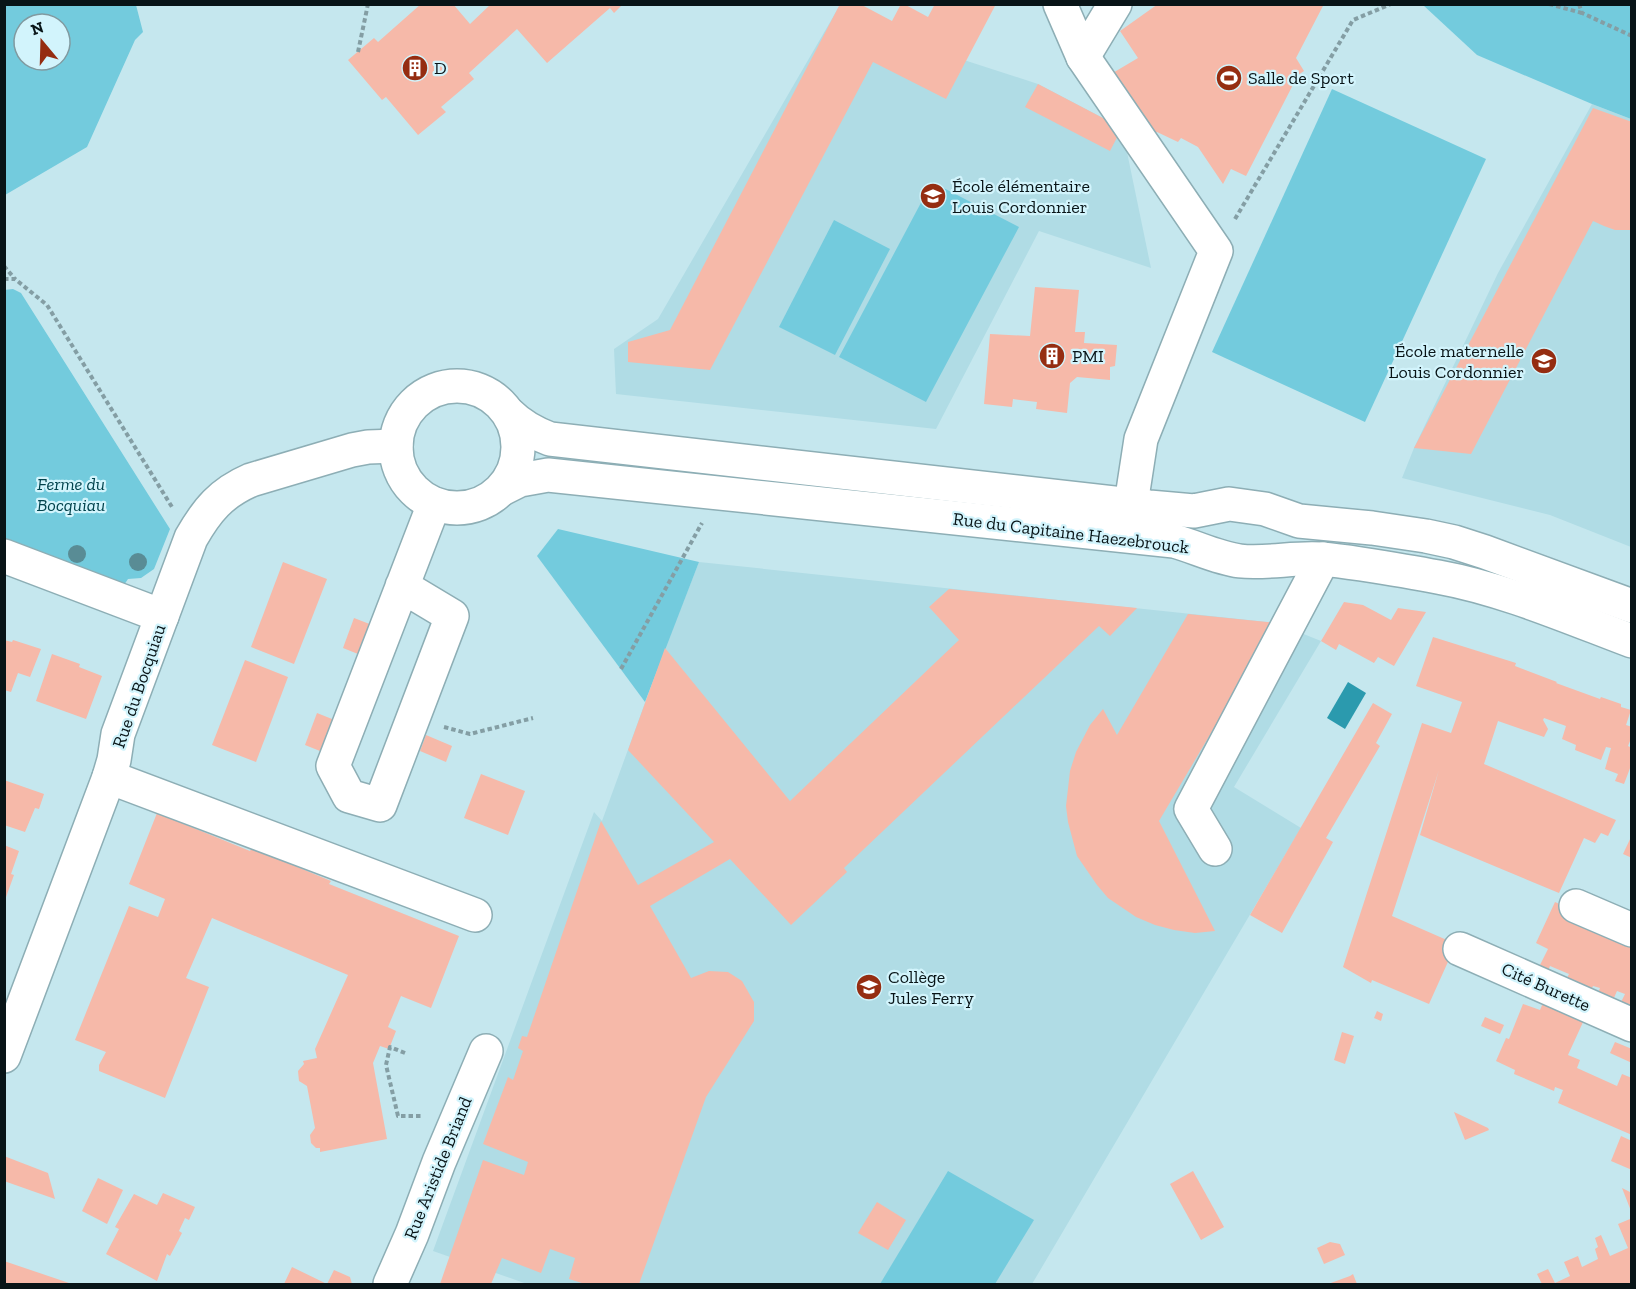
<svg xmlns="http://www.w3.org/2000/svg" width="1636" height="1289" font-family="'Zilla Slab',serif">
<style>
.built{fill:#b0dce5}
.green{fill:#73cbdd;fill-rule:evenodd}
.water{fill:#2b9aae}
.building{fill:#f6b9a9;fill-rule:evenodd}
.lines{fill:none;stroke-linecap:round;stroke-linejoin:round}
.minor-casing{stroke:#8daeb5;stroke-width:36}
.path{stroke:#849ea4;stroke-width:4;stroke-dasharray:4.5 3;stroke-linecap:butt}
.minor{stroke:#fff;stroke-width:33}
.tree{fill:#598c95}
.labels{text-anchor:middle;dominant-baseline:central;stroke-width:4.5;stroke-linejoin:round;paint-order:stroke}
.poi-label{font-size:18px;fill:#081417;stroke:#d2f4fc;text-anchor:start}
.park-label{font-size:18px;font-style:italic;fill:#00424c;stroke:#d2f4fc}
.street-label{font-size:18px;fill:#081417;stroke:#d2f4fc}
</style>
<rect width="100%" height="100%" fill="#c5e7ee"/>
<!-- built -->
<g class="built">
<polygon points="840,5 860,5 967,61 1038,84 1122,128 1151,268 1039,231 936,429 616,394 614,349 658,319"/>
<polygon points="1592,104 1631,119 1631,547 1550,515 1402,478 1414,448 1498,273"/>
<polygon points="699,562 1276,623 1321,641 1234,787 1301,828 1032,1284 527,1284 433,1251 594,812 602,821 665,648"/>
</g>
<!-- green -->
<g class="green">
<path d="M4,5H136L143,32L135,40L87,147L5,195ZM24,24H60V60H24Z"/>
<polygon points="1423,5 1631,5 1631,119 1592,104 1477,55"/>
<polygon points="1332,89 1486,159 1365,422 1212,352"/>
<polygon points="932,182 1019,227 926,402 839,357"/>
<polygon points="834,220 890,249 835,355 779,327"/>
<polygon points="13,289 21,293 170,529 154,569 141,578 128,579 124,585 5,542 4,290"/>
<polygon points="558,529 699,562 645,702 537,556"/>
<polygon points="948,1171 1034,1220 995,1284 880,1284"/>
</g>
<!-- water -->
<polygon class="water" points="1348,682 1366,693 1345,729 1327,718"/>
<!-- building -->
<g class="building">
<polygon points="421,4 453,4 470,24 491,4 623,4 614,13 610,8 547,63 517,29 469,73 474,79 441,107 446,112 418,135 386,97 382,100 348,60 374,38 378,42"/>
<polygon points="840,4 860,4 892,21 901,4 904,4 928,17 935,4 996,4 946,99 873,62 710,370 628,362 628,342 670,330"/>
<polygon points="1158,4 1324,4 1296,58 1304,71 1298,75 1246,176 1231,169 1223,184 1198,147 1181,138 1178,142 1157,132 1151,136 1111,74 1138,58 1120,31"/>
<polygon points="1038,84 1122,128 1110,151 1025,107"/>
<polygon points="1593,108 1632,122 1632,230 1615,230 1604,226 1593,221 1471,454 1414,448"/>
<polygon points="1035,287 1079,290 1075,332 1085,332 1084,343 1117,345 1115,366 1110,367 1110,380 1077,377 1070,383 1067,413 1036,409 1037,402 1013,399 1012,407 984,404 990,334 1030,336"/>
<polygon points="283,562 327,579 294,664 251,647"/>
<polygon points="949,589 1137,608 1110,636 1099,626 844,868 847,872 791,925 730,859 650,906 691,978 709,971 728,972 742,981 754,1002 754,1021 706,1097 639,1284 585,1284 569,1279 575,1258 550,1249 541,1273 502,1258 491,1284 440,1284 483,1160 524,1175 528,1162 483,1144 508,1077 513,1080 523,1051 518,1048 522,1036 527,1037 601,821 638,885 714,842 628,750 665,648 790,801 959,640 929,607"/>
<polygon points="1344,602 1363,605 1391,620 1398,608 1426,612 1394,666 1378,657 1374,663 1339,644 1336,650 1321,641"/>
<polygon points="1188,614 1276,623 1159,821 1215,931 1195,933 1174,930 1155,925 1136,917 1108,898 1097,885 1077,856 1068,822 1066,806 1070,771 1076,752 1090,725 1103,709 1117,735"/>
<polygon points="354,618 380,628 368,658 343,648"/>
<polygon points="1433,637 1516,663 1515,666 1557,682 1556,683 1600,699 1601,697 1621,704 1621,707 1631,710 1626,725 1632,727 1632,736 1628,746 1632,748 1632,763 1624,784 1615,781 1618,774 1605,769 1611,748 1606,747 1601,760 1575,750 1576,745 1562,739 1566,726 1544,718 1543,720 1542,718 1548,729 1544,737 1498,721 1484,764 1616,820 1608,836 1601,833 1595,843 1584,838 1559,893 1420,835 1439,770 1392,916 1456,944 1429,1004 1372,980 1371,983 1343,967 1422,723 1451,733 1462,702 1416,686"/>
<polygon points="4,640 12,642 13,640 41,649 30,677 18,673 11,692 4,690"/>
<polygon points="52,654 80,664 79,667 102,676 86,719 36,701"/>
<polygon points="245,660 288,677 256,762 212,745"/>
<polygon points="1373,703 1392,714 1376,743 1380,746 1326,838 1333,842 1282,933 1250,915"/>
<polygon points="317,713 342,723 330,755 305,745"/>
<polygon points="426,735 452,746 446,762 420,751"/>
<polygon points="481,774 525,791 508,835 464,818"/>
<polygon points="4,780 44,794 39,809 35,808 25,832 4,825"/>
<polygon points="157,813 250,851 252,848 331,881 329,884 459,936 431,1008 401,996 388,1027 396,1031 389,1049 380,1046 373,1063 387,1139 320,1152 320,1148 316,1148 311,1143 310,1135 315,1128 307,1086 299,1081 298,1071 304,1064 303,1061 317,1058 315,1049 348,975 212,918 186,978 209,987 165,1098 99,1071 99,1065 106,1052 75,1040 129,906 158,917 165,899 129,884"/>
<polygon points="1632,835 1632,858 1623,854"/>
<polygon points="4,845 19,851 11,874 14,875 5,900"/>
<path d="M1555,902L1632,936V1017L1595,1000L1600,988L1593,986L1588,997L1539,967L1548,949L1536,943ZM1550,966L1569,974L1566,980L1548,971ZM1617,991L1625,994L1620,1004L1613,1000Z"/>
<polygon points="1548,991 1589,1009 1568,1055 1580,1060 1577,1068 1617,1086 1622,1074 1632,1078 1632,1135 1558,1103 1563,1090 1555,1087 1554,1091 1514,1074 1515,1070 1496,1061 1506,1038 1509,1039 1523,1004 1540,1010"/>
<polygon points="1377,1011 1383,1014 1381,1021 1374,1018"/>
<polygon points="1485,1017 1504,1025 1500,1034 1481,1026"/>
<polygon points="1342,1032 1354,1036 1345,1064 1334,1060"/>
<polygon points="1615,1042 1632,1049 1632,1063 1610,1053"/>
<polygon points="1454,1112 1488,1128 1489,1130 1465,1140"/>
<polygon points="1621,1136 1632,1141 1632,1170 1611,1161"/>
<polygon points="4,1156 48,1173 55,1199 4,1181"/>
<polygon points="1193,1171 1224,1227 1201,1240 1170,1184"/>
<polygon points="98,1178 123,1190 107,1224 82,1211"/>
<polygon points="1622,1188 1632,1193 1632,1211 1631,1211"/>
<polygon points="163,1193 195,1207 189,1220 185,1218 179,1231 182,1233 170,1256 167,1254 157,1281 106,1254 119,1229 115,1227 134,1194 157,1205"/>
<polygon points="877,1202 906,1220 888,1250 858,1233"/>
<polygon points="1630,1219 1632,1223 1632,1284 1542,1284 1537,1274 1548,1269 1555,1283 1570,1276 1564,1262 1578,1256 1582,1267 1598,1259 1595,1249 1598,1247 1595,1238 1601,1235 1610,1256 1628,1248 1618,1224"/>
<polygon points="1330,1242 1340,1244 1345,1255 1324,1264 1317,1248"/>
<polygon points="4,1261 72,1284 4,1284"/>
<polygon points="292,1267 327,1284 334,1270 350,1277 352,1284 284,1284"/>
<polygon points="1353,1274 1357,1284 1328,1284 1350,1276"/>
</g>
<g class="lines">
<defs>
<g id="minor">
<polyline points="1060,4 1083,57 1115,4"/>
<polyline points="1083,57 1216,251 1141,439 1131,504"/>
<circle cx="457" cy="447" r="61"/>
<path d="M509,414C521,426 534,433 550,439L1149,507L1194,511L1229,504L1265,509L1299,521L1372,528L1426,536L1454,542L1485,552L1632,606"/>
<path d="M502,489L520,480L548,475L1174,541C1196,547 1217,558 1240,561C1267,564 1294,557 1321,559C1334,560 1348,562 1361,564C1387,568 1412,572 1438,577C1504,589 1568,617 1632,641"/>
<polyline points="4,556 162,616"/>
<polyline points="402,586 452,616 380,805 349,796 333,766 434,504"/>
<polyline points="109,777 475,915"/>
<polyline points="1215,849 1191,809 1323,559"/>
<polyline points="1576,906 1632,930"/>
<polyline points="1460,949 1632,1025"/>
<path d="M4,1056L109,777L114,760L118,734L191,538C207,510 221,493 251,480L352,450L368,447L396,446"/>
<polyline points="390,1284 412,1234 439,1162 486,1051"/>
</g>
</defs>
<!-- minor casing -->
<use href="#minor" class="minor-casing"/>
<!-- path -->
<g class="path">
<polyline points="1549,4 1582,13"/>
<polyline points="1579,4 1582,13 1632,36"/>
<polyline points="358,52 368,4"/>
<polyline points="1235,219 1353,20 1391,4"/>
<polyline points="4,266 15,279"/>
<polyline points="4,279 15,279 47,305 172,507"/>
<polyline points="621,669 702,523"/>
<polyline points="444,727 470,734 533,718"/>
<polyline points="405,1053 390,1047 386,1065 398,1116 421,1116"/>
</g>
<!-- minor -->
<use href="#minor" class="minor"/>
</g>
<!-- trees -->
<g class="tree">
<circle cx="77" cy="554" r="9"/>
<circle cx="138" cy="562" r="9"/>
</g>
<!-- icons -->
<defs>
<symbol id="building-disc" viewBox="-11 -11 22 22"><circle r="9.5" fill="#952d11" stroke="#d2f4fc"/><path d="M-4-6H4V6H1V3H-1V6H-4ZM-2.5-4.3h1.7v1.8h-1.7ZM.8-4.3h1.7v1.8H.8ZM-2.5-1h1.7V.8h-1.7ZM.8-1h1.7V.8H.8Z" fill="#fff"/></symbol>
<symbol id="stadium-disc" viewBox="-11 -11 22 22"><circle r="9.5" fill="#952d11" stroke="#d2f4fc"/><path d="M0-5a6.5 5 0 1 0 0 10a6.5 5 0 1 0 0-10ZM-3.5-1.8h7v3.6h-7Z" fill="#fff"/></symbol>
<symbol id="school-disc" viewBox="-11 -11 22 22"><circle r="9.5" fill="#952d11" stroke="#d2f4fc"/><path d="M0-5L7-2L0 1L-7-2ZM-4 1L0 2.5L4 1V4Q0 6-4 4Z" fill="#fff"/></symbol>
</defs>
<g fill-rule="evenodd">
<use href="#building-disc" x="400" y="53" width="30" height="30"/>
<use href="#stadium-disc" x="1214" y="63" width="30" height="30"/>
<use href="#school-disc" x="918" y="181" width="30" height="30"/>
<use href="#building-disc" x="1037" y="341" width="30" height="30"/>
<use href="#school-disc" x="1529" y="346" width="30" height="30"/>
<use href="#school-disc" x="854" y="972" width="30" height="30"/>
</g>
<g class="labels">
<!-- poi labels -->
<g class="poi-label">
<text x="434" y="68">D</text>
<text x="1248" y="78">Salle de Sport</text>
<text x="952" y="186">École élémentaire<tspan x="952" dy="21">Louis Cordonnier</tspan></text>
<text x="1524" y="351" text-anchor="end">École maternelle<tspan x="1524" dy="21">Louis Cordonnier</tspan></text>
<text x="1072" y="356">PMI</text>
<text x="888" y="977">Collège<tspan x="888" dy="21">Jules Ferry</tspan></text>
</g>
<!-- park labels -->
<g class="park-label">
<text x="71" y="484">Ferme du<tspan x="71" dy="21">Bocquiau</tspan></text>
</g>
<!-- street labels -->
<g class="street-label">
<text transform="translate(1071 533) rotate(7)">Rue du Capitaine Haezebrouck</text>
<text transform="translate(139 686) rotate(-71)">Rue du Bocquiau</text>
<text transform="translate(1546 987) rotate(24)">Cité Burette</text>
<text transform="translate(438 1168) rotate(-68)">Rue Aristide Briand</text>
</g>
</g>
<!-- border -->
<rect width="1636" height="1289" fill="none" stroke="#081417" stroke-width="12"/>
<!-- north arrow -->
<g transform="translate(42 42) rotate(341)"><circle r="28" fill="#d2f4fc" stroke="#819aa0" stroke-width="1.5"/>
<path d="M0-4.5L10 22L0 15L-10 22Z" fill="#952d11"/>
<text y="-9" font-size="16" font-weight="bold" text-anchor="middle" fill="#081417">N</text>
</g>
</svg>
